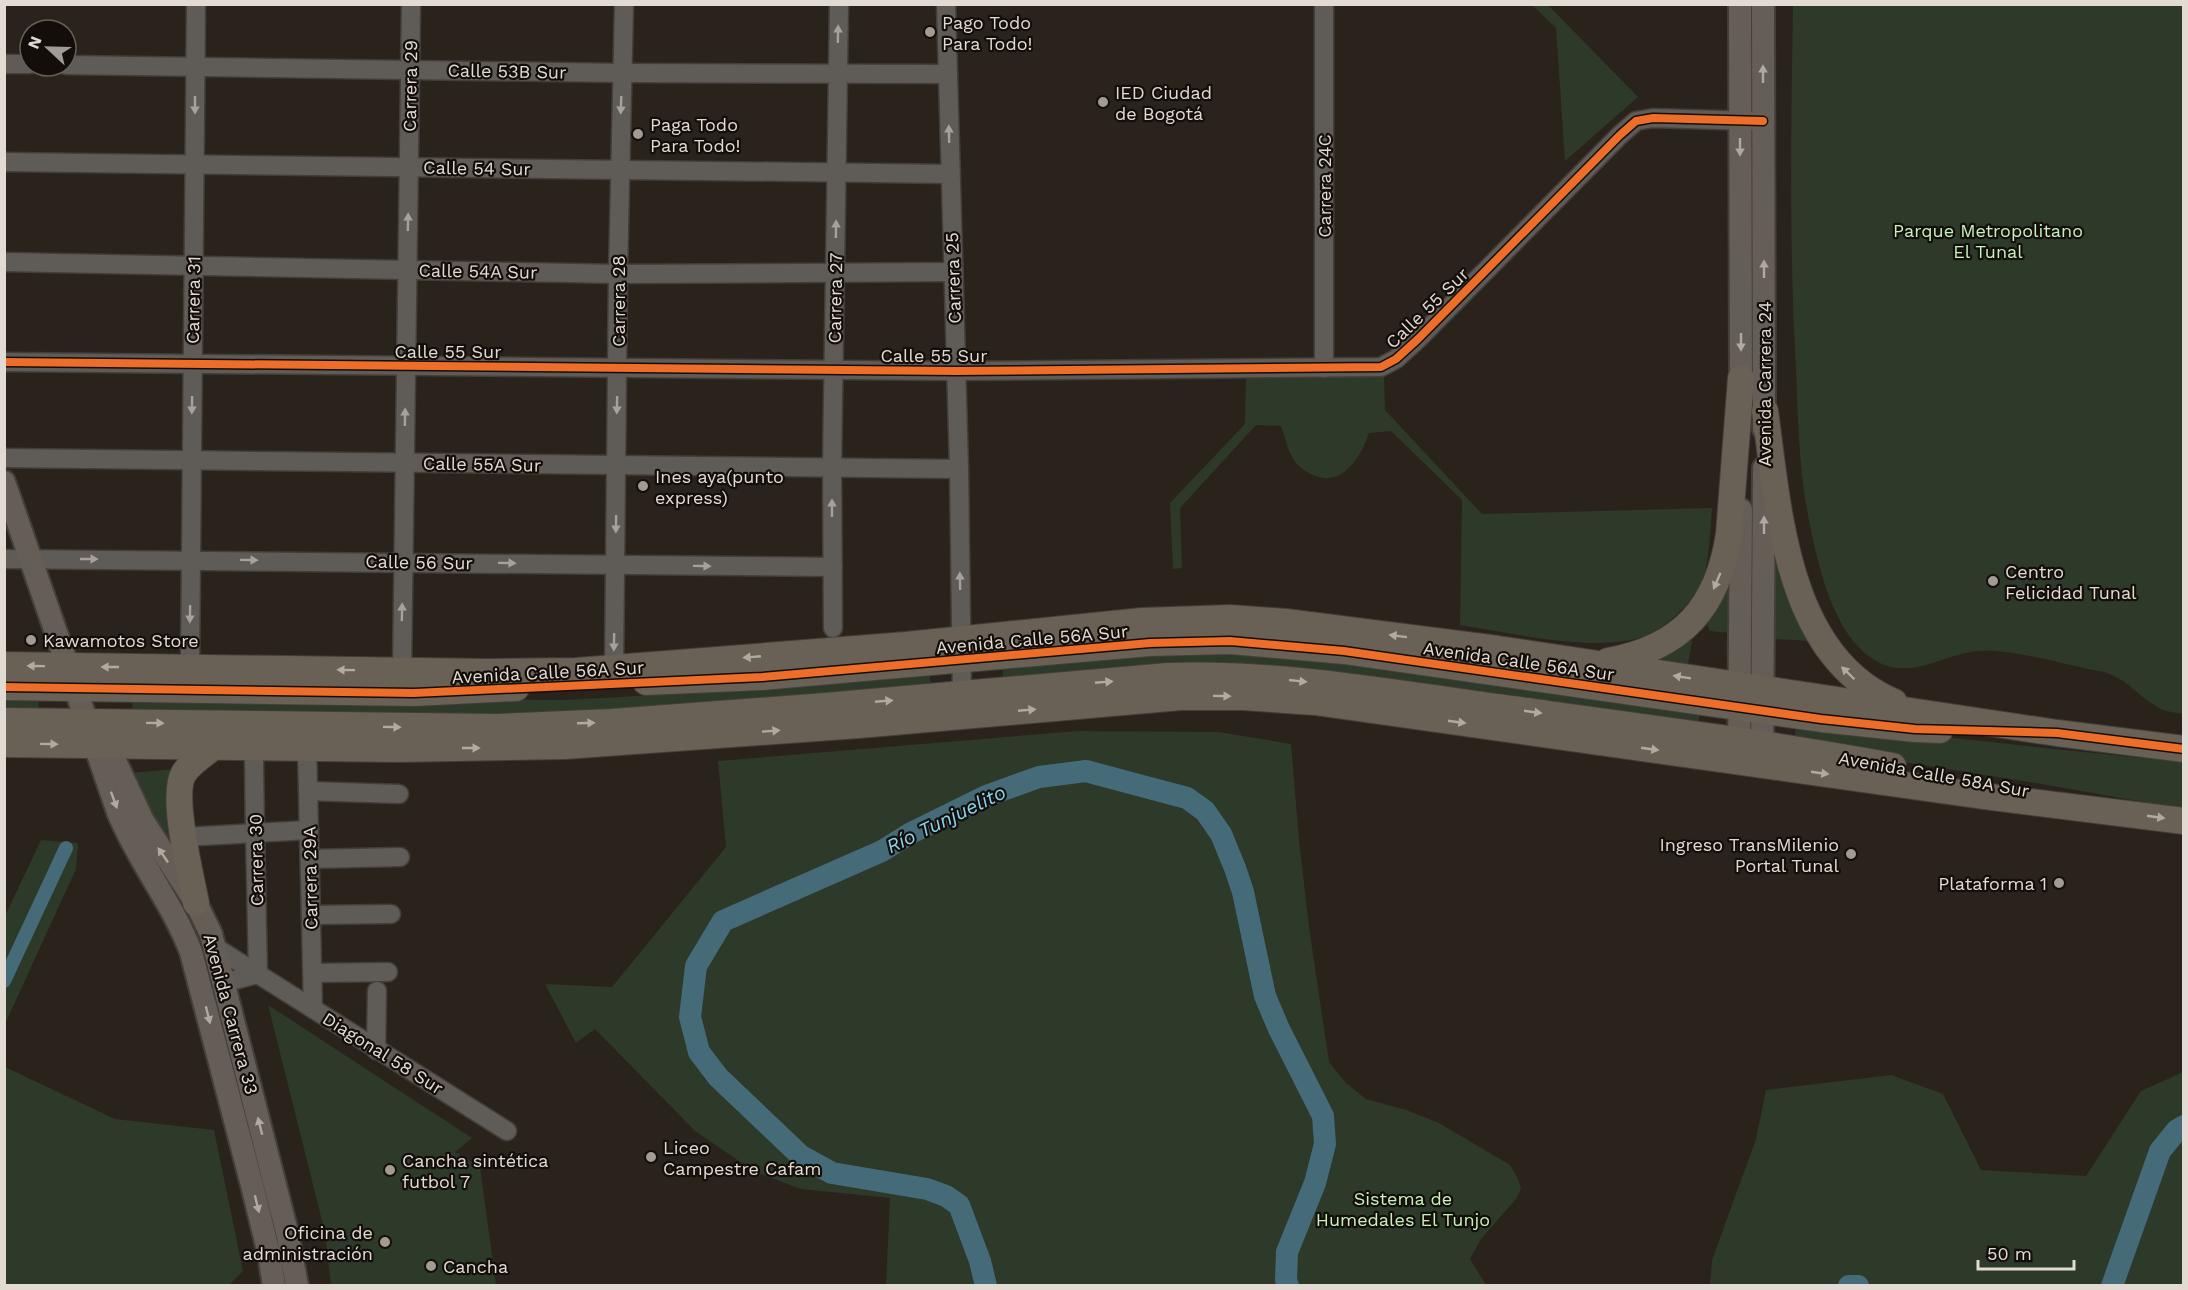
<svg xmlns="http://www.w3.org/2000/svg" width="2188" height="1290" font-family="'Work Sans',sans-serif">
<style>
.green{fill:#2d3929}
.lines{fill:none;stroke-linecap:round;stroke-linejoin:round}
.canal{stroke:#456a78;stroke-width:14}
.river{stroke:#456a78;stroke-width:22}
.minor-casing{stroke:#433e39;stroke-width:21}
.major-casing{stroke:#433e39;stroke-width:26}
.highway-casing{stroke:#433e39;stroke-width:28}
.minor{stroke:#5f5b56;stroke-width:18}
.major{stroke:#655e56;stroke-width:22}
.highway{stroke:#696155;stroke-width:26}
.cycleway-casing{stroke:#130e09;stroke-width:11}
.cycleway{stroke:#ee6e29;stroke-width:8}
.oneway{fill:#a7a19b}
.oneway2{fill:#b0a9a1}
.oneway3{fill:#b2aaa1}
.poi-dot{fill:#a19b93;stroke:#130e09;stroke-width:2}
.labels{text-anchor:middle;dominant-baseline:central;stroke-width:4.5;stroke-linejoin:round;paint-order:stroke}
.poi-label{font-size:18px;fill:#e2dbd3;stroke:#130e09;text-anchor:start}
.street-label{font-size:18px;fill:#e2dbd3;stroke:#130e09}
.park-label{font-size:18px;fill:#c8f1bd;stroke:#130e09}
.water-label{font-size:20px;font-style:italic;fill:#8ad2ee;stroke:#130e09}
</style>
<rect width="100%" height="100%" fill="#29231c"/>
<!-- green -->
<g class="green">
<polygon points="1532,5 1548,5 1638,97 1565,161 1556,28"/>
<path d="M1793,5H2183V714C2174,712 2164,712 2156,706C2135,694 2129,680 2104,672C2066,666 2014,648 1978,651C1943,654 1911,681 1876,661C1833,636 1818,565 1809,520C1799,472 1798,420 1796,370C1789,248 1791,127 1793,5Z"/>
<path d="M1384,376L1385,410L1482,514L1712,508C1710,531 1710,568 1699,588C1687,608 1659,634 1636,639C1589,651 1510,633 1460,625L1462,500L1391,431L1369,433C1361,458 1340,491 1309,473C1302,469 1295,464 1292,457C1287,448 1285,436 1281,426L1256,425L1180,508L1182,568L1173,569L1170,503L1245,424L1246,377Z"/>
<polygon points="1772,508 1812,641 1773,639"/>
<polygon points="1733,556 1730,633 1710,631 1704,618"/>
<polygon points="1687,635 1692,642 1687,669 1632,662"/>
<polygon points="1224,648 1701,709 1698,724 1004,685 1002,665"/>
<polygon points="929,672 931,685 620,716 133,717 132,696 564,700 655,695"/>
<polygon points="5,693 38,694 39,713 5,712"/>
<path d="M1797,722C1926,734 2055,750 2183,762V809L2036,783L1897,761L1794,741Z"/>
<polygon points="1077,731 1219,732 1291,744 1299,840 1309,927 1329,1062 1346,1083 1366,1099 1406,1110 1439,1123 1510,1165 1518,1179 1521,1189 1516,1199 1481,1239 1470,1259 1486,1285 886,1285 890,1198 801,1189 755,1172 695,1131 595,1029 576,1043 545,984 612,987 726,847 718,761"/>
<polygon points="176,769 183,868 168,849 130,773"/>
<polygon points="41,840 78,843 76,869 5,1024 5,916"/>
<polygon points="268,1005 472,1138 455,1152 480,1167 496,1285 331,1285 325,1233"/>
<polygon points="5,1067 115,1119 214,1130 243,1271 229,1285 5,1285"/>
<polygon points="2183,1072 2183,1285 1710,1285 1712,1260 1756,1139 1766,1090 1891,1075 1943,1094 1981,1170 2086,1176 2141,1091"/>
</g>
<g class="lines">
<!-- canal -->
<polyline class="canal" points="4,981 66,848"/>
<!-- river -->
<g class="river">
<polyline points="986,1286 980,1261 959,1205 946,1196 927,1189 832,1173 801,1156 718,1077 699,1052 690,1017 696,966 723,921 882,851 911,833 986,796 1039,777 1086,771 1187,798 1205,811 1221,834 1235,868 1243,892 1265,996 1279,1029 1323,1116 1325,1144 1315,1183 1287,1252 1286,1280 1288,1286"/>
<polyline points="1849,1286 1858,1286"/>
<polyline points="2112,1286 2160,1151 2177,1130 2184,1126"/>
</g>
<defs>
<g id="minor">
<polyline points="946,4 959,469 962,695"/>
<polyline points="1324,4 1324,368"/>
<polyline points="4,64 30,64"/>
<polyline points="66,65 622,73 948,74"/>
<polyline points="4,162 950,174"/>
<polyline points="4,262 618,274 952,272"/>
<polyline points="4,362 956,371 1381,367 1396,359 1418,339 1620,135 1636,121 1653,118 1752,121"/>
<polyline points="4,458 959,469"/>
<polyline points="4,559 833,567"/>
<polyline points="833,628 832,468 839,4"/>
<polyline points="190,668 196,4"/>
<polyline points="614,669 618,274 624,4"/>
<polyline points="402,671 411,4"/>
<polyline points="307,747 313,1009"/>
<polyline points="308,791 399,794"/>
<polyline points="184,837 309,830"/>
<polyline points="310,859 400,857"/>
<polyline points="311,915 391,914"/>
<polyline points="215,947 507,1131"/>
<polyline points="312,973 388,972"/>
<polyline points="223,983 258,974 255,834 254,761 256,746"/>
<polyline points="376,1050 377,991"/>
</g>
<g id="major">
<polyline points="1740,4 1741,396"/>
<polyline points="1763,4 1764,429"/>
<path d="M4,482L118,812C138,861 172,902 191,952L253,1189L269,1254L274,1286"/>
<polyline points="109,748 143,821 196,903 211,934 288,1236 297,1286"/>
<polyline points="1739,759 1741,510"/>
<polyline points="1762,762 1764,468"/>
</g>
<g id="highway">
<path d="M1765,411C1779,512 1786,656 1894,702"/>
<path d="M1608,661C1682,648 1718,607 1729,534L1741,378"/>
<polyline points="4,665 487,672 576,671 906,645 1142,621 1230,618 1286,622 1498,649 2057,733 2184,749"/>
<polyline points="646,682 762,677 1150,643 1230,641 1344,651 1821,719 1915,729 1940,730"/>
<polyline points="4,687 414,693 516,688"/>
<path d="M4,721L497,727L612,722L825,706L1168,676C1278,672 1388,692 1497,707C1629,725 1762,742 1893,766"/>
<polyline points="4,744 398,749 565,746 859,725 1181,697 1243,697 1315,702 1983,796 2184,821"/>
<path d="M196,903C191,876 170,795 184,773C191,762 205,754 216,745"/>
</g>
</defs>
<!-- minor casing -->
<use href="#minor" class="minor-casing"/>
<!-- major casing -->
<use href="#major" class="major-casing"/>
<!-- highway casing -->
<use href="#highway" class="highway-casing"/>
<!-- minor -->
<use href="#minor" class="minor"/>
<!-- major -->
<use href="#major" class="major"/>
<!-- highway -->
<use href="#highway" class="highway"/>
<defs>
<g id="cycleway">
<polyline points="4,362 956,371 1381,367 1396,359 1418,339 1620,135 1636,121 1653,118 1763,121"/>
<polyline points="4,687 414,693 762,677 1150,643 1230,641 1344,651 1821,719 1915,729 2057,733 2184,749"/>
</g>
</defs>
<!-- cycleway casing -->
<use href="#cycleway" class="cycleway-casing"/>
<!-- cycleway -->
<use href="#cycleway" class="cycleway"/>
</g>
<!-- one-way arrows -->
<defs><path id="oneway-solid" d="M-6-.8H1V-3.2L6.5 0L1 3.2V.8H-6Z" transform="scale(1.5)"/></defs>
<g class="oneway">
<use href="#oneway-solid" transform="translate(838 34) rotate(-89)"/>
<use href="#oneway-solid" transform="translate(195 105) rotate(90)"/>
<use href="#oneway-solid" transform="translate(621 105) rotate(92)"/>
<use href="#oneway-solid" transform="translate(949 134) rotate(-91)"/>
<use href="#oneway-solid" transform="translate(408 222) rotate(-89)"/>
<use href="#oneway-solid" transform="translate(836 229) rotate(-89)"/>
<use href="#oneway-solid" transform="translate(192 405) rotate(91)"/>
<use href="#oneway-solid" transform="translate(617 405) rotate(91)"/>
<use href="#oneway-solid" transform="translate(405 417) rotate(-89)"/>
<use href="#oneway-solid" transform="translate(832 508) rotate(-90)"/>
<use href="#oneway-solid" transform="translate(616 524) rotate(91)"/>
<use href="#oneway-solid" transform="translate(89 559)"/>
<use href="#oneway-solid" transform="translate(249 560) rotate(1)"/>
<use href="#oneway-solid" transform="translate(507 563) rotate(1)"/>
<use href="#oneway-solid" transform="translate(702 566) rotate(1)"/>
<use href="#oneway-solid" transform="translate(960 581) rotate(-91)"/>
<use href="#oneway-solid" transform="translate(402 612) rotate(-89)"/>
<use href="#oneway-solid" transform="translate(190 614) rotate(91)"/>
<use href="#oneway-solid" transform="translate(614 642) rotate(91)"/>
</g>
<g class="oneway2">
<use href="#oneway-solid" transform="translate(1763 74) rotate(-90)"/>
<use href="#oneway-solid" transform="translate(1740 147) rotate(90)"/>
<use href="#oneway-solid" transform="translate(1764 269) rotate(-90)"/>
<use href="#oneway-solid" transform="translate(1741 342) rotate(90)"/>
<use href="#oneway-solid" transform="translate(1764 525) rotate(-90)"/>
<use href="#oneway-solid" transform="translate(114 800) rotate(70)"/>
<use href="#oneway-solid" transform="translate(163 855) rotate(-124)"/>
<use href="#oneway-solid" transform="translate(208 1015) rotate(76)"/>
<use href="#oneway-solid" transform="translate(260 1126) rotate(-104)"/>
<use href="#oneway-solid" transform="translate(257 1204) rotate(76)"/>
</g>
<g class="oneway3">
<use href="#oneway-solid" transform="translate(1717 581) rotate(113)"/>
<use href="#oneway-solid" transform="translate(1398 636) rotate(-173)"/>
<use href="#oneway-solid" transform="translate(752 657) rotate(175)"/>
<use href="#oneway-solid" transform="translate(36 666) rotate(-179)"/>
<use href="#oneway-solid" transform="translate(110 667) rotate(-180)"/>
<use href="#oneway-solid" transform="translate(346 670) rotate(-179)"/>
<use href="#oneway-solid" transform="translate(1848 673) rotate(-136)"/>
<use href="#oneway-solid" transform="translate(1682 677) rotate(-171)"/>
<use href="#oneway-solid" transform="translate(1298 681) rotate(6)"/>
<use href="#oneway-solid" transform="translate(1104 682) rotate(-5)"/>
<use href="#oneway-solid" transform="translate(1222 696) rotate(1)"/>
<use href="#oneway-solid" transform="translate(884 701) rotate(-5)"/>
<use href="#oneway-solid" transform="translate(1027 710) rotate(-5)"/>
<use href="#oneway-solid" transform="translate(1533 712) rotate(8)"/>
<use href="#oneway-solid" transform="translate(1457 722) rotate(8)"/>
<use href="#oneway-solid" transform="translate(155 723) rotate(1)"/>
<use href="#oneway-solid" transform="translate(586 723) rotate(-2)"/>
<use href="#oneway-solid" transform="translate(392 727) rotate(1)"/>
<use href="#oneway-solid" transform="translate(771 731) rotate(-4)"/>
<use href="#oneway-solid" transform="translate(49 744) rotate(1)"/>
<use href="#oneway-solid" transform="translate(471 748)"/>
<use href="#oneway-solid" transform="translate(1650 749) rotate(8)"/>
<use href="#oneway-solid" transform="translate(1820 773) rotate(8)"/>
<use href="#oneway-solid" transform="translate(2156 817) rotate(8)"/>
</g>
<!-- markers -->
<g class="poi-dot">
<circle cx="930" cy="32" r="6"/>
<circle cx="1103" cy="102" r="6"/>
<circle cx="638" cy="134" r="6"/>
<circle cx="643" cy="486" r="6"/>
<circle cx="1993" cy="581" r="6"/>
<circle cx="31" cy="640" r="6"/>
<circle cx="1851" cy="854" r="6"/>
<circle cx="2059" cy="883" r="6"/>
<circle cx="651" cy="1157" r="6"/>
<circle cx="390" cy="1170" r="6"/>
<circle cx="385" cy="1242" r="6"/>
<circle cx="431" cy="1266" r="6"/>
</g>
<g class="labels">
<!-- poi labels -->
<g class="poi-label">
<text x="942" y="22">Pago Todo<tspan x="942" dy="21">Para Todo!</tspan></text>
<text x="1115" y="92">IED Ciudad<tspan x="1115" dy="21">de Bogotá</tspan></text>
<text x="650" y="124">Paga Todo<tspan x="650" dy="21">Para Todo!</tspan></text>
<text x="655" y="476">Ines aya(punto<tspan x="655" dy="21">express)</tspan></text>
<text x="2005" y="571">Centro<tspan x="2005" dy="21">Felicidad Tunal</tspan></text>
<text x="43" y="640">Kawamotos Store</text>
<text x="1839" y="844" text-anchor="end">Ingreso TransMilenio<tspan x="1839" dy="21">Portal Tunal</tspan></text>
<text x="2047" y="883" text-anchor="end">Plataforma 1</text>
<text x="663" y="1147">Liceo<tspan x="663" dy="21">Campestre Cafam</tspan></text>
<text x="402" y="1160">Cancha sintética<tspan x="402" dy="21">futbol 7</tspan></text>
<text x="373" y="1232" text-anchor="end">Oficina de<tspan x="373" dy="21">administración</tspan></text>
<text x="443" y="1266">Cancha</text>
</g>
<!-- street labels -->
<g class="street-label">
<text transform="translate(507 71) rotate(1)">Calle 53B Sur</text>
<text transform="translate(410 86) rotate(-89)">Carrera 29</text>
<text transform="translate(477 168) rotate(1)">Calle 54 Sur</text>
<text transform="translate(1324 186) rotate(-90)">Carrera 24C</text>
<text transform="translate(478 271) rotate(1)">Calle 54A Sur</text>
<text transform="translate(953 278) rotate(-92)">Carrera 25</text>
<text transform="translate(835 298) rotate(-89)">Carrera 27</text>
<text transform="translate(193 300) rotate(-89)">Carrera 31</text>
<text transform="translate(618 301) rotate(-90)">Carrera 28</text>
<text transform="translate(1427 308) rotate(-44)">Calle 55 Sur</text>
<text x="448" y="351">Calle 55 Sur</text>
<text x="934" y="355">Calle 55 Sur</text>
<text transform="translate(1764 384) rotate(-90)">Avenida Carrera 24</text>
<text transform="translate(482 464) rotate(1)">Calle 55A Sur</text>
<text transform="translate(419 562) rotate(1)">Calle 56 Sur</text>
<text transform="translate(1032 639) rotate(-5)">Avenida Calle 56A Sur</text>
<text transform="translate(1519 661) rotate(8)">Avenida Calle 56A Sur</text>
<text transform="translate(548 672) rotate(-3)">Avenida Calle 56A Sur</text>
<text transform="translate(1934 774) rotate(10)">Avenida Calle 58A Sur</text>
<text transform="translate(256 860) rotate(-91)">Carrera 30</text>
<text transform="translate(310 878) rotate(-91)">Carrera 29A</text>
<text transform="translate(231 1014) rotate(75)">Avenida Carrera 33</text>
<text transform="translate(383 1053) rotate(32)">Diagonal 58 Sur</text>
</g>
<!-- park labels -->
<g class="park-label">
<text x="1988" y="230">Parque Metropolitano<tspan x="1988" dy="21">El Tunal</tspan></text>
<text x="1403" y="1198">Sistema de<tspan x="1403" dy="21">Humedales El Tunjo</tspan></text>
</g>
<!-- water labels -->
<g class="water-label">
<text transform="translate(946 819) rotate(-26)">Río Tunjuelito</text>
</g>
</g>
<!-- border -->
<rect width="2188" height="1290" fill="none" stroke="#e2dbd3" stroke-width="12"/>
<!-- north arrow -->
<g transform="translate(48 48) rotate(292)"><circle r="28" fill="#130e09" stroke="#66605a" stroke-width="1.5"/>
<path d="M0-4.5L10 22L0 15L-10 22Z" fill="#a19b93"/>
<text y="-9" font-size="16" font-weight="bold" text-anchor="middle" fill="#e2dbd3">N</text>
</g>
<!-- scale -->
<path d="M1978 1260v9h96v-9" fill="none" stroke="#e2dbd3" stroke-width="3"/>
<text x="1987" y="1260" font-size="18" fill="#e2dbd3" stroke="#130e09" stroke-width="4.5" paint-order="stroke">50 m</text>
</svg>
